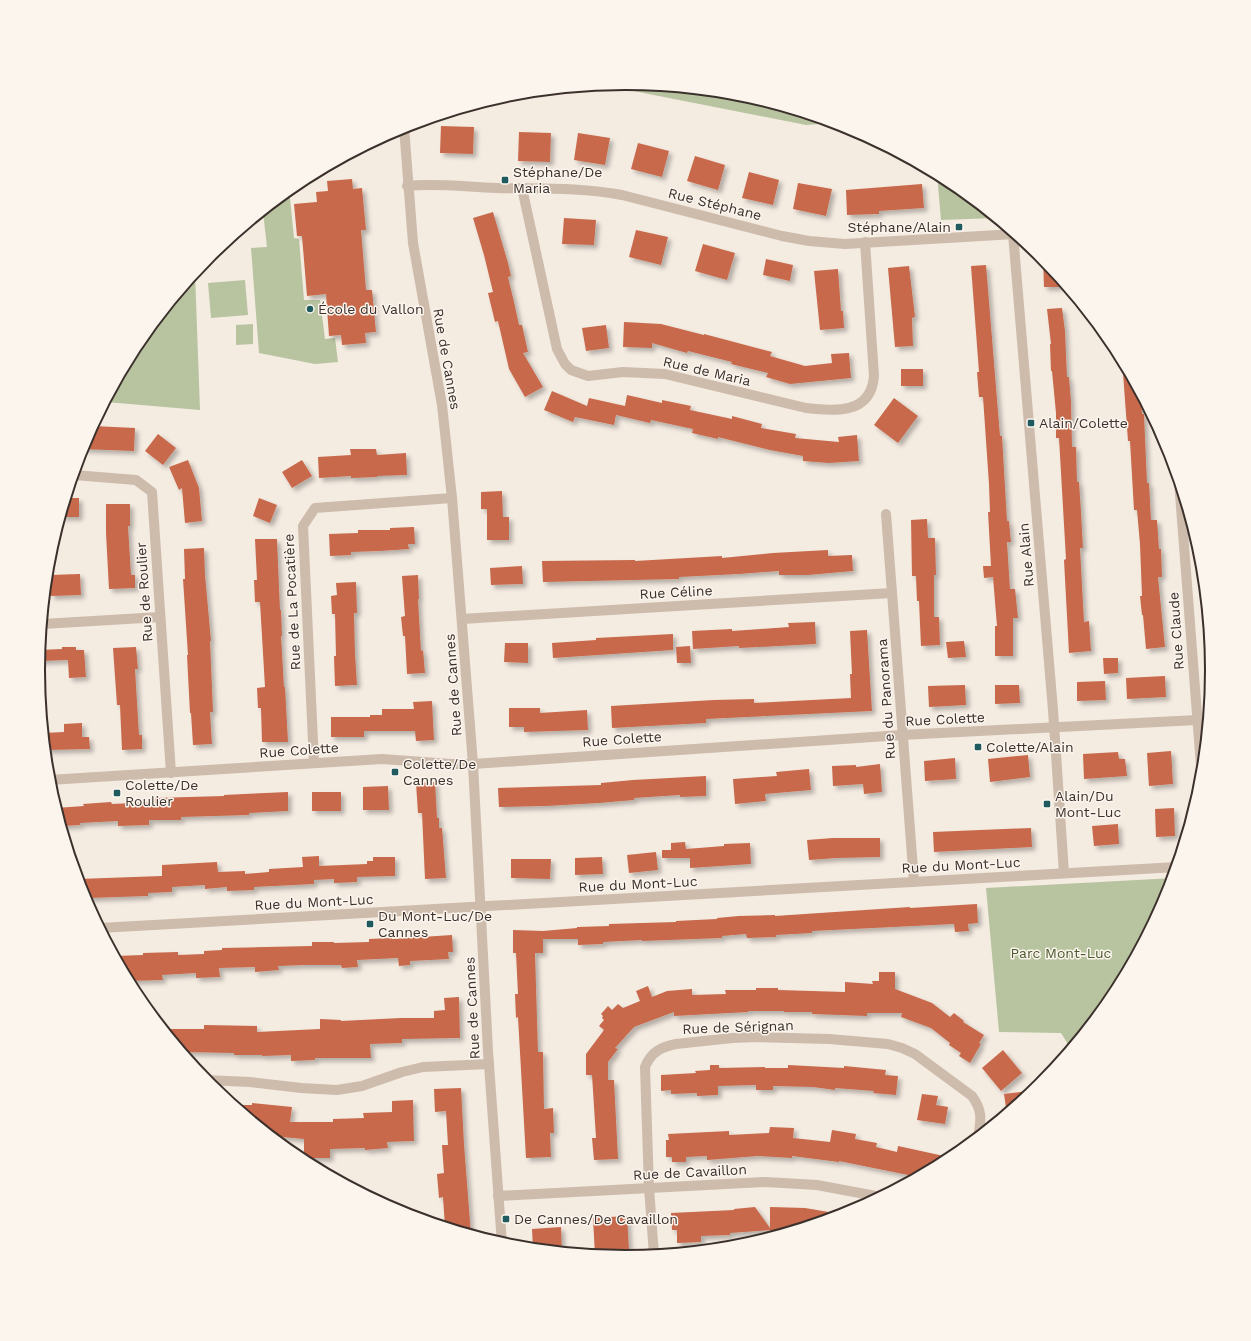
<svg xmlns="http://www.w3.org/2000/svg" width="1251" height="1341" font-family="'Work Sans',sans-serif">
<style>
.green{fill:#b8c4a0}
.building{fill:#c8694b;filter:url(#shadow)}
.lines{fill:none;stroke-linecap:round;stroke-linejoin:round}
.minor{stroke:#cdbbac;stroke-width:10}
.poi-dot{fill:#1f5a5e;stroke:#fbf5ee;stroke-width:1.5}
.labels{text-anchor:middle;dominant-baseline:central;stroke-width:3;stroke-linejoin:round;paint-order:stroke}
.poi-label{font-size:14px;fill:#3b302b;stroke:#fbf5ee;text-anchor:start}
.street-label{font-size:14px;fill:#3b302b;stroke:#fbf5ee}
.park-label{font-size:14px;fill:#4a5a2e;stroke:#fbf5ee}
.rim{fill:none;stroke:#3b302b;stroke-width:2}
</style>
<defs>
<filter id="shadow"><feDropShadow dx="3.5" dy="3.5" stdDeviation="2" flood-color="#0004"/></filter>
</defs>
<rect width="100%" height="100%" fill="#f4ebe1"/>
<!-- green -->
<g class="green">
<polygon points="626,83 740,94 833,123 806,125 603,85"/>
<polygon points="937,174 952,182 995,218 941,220"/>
<polygon points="290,198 294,238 299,239 304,300 320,300 325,339 335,338 338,362 315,364 259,353 251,248 267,247 263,212 278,199"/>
<polygon points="195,273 200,410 106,402 137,344"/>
<polygon points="245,280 248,315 211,318 208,283"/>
<polygon points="253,324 253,344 236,345 236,325"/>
<polygon points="1174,878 1168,896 1114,997 1071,1049 1061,1033 999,1032 986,888"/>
</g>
<!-- building -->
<g class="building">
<polygon points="441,126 474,127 473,154 440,153"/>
<polygon points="519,132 551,133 550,162 518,161"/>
<polygon points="578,133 610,138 605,165 574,160"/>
<polygon points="638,143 669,151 662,177 631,169"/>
<polygon points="695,156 725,165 718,190 687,181"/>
<polygon points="749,172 779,180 773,205 742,198"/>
<polygon points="352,179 353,189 362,188 366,230 361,230 366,290 372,290 376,332 365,333 366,343 342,345 341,335 329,336 326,294 307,296 302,236 297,236 294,204 317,202 316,192 328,191 327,181"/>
<polygon points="798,183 832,189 826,216 793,209"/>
<polygon points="922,184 924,208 879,211 879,214 847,215 846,190"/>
<polygon points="493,212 508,263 511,276 508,277 514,302 519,325 522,325 528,352 523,353 543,387 525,397 509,369 498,321 495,322 488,293 493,292 484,255 473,218"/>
<polygon points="564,218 596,220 594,245 562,244"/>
<polygon points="636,230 668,237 661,265 629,257"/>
<polygon points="703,244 735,253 727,280 695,271"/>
<polygon points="1043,257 1059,277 1059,287 1044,287"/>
<polygon points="766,259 793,265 790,281 763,275"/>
<polygon points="986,265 1000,436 1002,436 1007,521 1009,521 1011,542 1007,542 1010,589 1015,589 1018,618 1013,618 1013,656 995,656 995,626 997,626 993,577 984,578 983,566 991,566 988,512 990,512 989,484 983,397 979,397 977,372 979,372 971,266"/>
<polygon points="909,266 915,317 912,318 913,346 895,347 888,268"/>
<polygon points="838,269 841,311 843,311 844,328 820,330 814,271"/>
<polygon points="1062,308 1065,331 1067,377 1069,377 1071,402 1072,447 1076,447 1077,482 1079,482 1081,512 1083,548 1080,548 1084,622 1089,621 1091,651 1069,653 1064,560 1066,559 1059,438 1056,438 1056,413 1052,371 1051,371 1050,344 1051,344 1047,309"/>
<polygon points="624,322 661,324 704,335 704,334 772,352 770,356 805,366 832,363 831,354 849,353 851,378 790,384 766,377 768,373 731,364 732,362 688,351 687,353 652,343 652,348 623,347"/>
<polygon points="606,325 609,348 586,351 582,328"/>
<polygon points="1122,359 1141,394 1142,414 1144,414 1147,483 1149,483 1151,520 1157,520 1159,549 1161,549 1162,577 1158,577 1165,647 1146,649 1143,615 1142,615 1140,596 1142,596 1140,544 1137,510 1134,510 1130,441 1128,441"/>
<rect x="901" y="369" width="22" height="17"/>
<polygon points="552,391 587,406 589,398 625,406 627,395 662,403 662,400 691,406 690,410 732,419 732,416 762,424 761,428 796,434 795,438 839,442 838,437 857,435 859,461 829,463 803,461 803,456 770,450 718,437 718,439 692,433 693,429 651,420 650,423 616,415 614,425 575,417 573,422 544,410"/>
<polygon points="894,398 918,416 898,443 874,425"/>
<polygon points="93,426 135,428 134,451 82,449"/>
<polygon points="158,434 176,448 163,465 145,451"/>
<polygon points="350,449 376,449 377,455 406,453 407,475 377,476 377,477 351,478 351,476 319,478 318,457 351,455"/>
<polygon points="188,460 199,488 202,521 185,523 182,488 179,490 169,467"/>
<polygon points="302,460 312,476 292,488 282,472"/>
<polygon points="502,491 503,517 509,517 509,540 487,540 487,509 481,509 481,492"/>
<polygon points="67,498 79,498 79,517 61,517"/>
<polygon points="259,498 277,505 270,523 253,516"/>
<polygon points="106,504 130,504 130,526 128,526 131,575 135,575 135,588 109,589 106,533"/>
<polygon points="927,519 928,538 935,538 936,575 934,575 934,617 939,617 940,645 921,646 919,601 917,601 916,576 912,576 911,520"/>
<polygon points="414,527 415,544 408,544 409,549 380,551 351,552 351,555 330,556 329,534 358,533 358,530 390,530 390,528"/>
<polygon points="255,539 277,539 280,610 281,610 282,636 281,636 284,687 285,687 288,742 262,742 261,708 258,708 257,688 265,687 260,602 255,602 254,580 257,580"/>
<polygon points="204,548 205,575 211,641 210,641 213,712 210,712 212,744 193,745 191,713 190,713 187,655 188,655 183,579 185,579 184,549"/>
<polygon points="828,550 828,556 852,555 853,571 808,575 779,575 779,571 739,574 679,577 679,579 543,582 542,561 635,560 635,561 722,556 722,558 773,553"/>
<polygon points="522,566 523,584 491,585 490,568"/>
<polygon points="80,574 81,595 51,596 50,575"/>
<polygon points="418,575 419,599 418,599 421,651 423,650 425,673 407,674 405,636 403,636 401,617 405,616 402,576"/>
<polygon points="356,582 357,613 354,613 355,654 357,685 335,686 334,656 336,656 335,614 332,614 331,596 337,595 336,583"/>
<polygon points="815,622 816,644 739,648 739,646 693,649 692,631 732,629 732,631 789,627 788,623"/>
<polygon points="867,630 872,711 706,719 706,723 612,728 611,706 714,700 754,699 754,703 851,698 850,674 852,674 850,631"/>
<polygon points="673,634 673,650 553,658 552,643 596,640 596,638"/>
<polygon points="964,641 966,657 948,658 946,642"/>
<polygon points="505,643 528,643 528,663 504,662"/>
<polygon points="690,646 691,663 677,663 676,647"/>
<polygon points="62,647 76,647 76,650 84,650 86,677 69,678 68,660 39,661 40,650 62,649"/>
<polygon points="136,647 138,669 135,669 139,735 142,735 142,749 122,750 120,705 117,705 113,648"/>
<polygon points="1103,658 1118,658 1118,673 1104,674"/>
<polygon points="1165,676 1166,697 1127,699 1126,678"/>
<polygon points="1105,681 1106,700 1077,701 1077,682"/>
<polygon points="965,685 966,705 929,707 928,686"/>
<polygon points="995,685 1019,685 1020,703 995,704"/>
<polygon points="432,701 434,740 416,741 415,731 364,731 364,737 331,737 331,717 370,717 370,715 382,715 382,709 414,709 413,702"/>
<polygon points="509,708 540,708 540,713 587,710 588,730 524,732 524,727 509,727"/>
<polygon points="82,723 82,737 89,737 90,749 46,750 44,733 64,732 64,724"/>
<polygon points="1171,751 1173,784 1149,786 1147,753"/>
<polygon points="1118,752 1119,759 1125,759 1127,776 1084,779 1083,754"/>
<polygon points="1028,755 1030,777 990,782 988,759"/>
<polygon points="955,758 956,779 925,781 924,761"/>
<polygon points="880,764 882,792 864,794 863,784 833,786 832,766 856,765 856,767"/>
<polygon points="809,769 811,790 765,794 766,801 735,804 733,779 777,776 776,772"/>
<polygon points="706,776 706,796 680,797 680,795 634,798 634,800 599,803 546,806 499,807 498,788 601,785 601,783 633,780"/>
<polygon points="435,782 437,818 439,818 439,828 442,828 446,878 425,879 422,813 418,813 416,783"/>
<polygon points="388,786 389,810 363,810 363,787"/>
<polygon points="288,792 288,811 249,813 249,815 181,817 181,820 149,820 149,825 118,826 118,821 80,823 80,825 62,826 56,808 84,806 83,804 111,802 112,804 155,802 155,798 224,796 224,795"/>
<rect x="312" y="792" width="29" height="19"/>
<polygon points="1174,808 1175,836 1156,837 1155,809"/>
<polygon points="1118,824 1119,844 1094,846 1092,826"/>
<polygon points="1031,828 1032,847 934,852 933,832"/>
<polygon points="833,838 880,838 880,857 836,858 809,860 807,840"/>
<polygon points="685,842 686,849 724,846 724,844 750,843 751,864 690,868 690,858 662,858 662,850 671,850 671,843"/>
<polygon points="656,852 658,870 629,873 627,855"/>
<polygon points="319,856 319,866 367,864 367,861 373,861 373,857 395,857 395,876 357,877 357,882 334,883 334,879 314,880 314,884 254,887 254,890 227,891 227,887 205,889 205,885 172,887 172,892 148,893 148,896 88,898 84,897 78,879 162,876 162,865 217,862 218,872 245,871 245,874 269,872 269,869 303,867 302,857"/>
<polygon points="602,857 603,874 575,875 575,858"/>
<polygon points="511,859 551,859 550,879 511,878"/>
<polygon points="977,904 978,923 968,924 969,931 955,932 954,924 812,931 812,933 776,935 776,937 747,938 746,934 722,936 722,938 642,941 642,940 603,942 603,944 578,945 578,939 543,939 543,953 535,953 538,1052 543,1052 544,1109 553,1108 554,1133 550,1133 551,1157 526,1158 518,1017 516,1018 515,994 518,994 516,953 513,953 513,930 543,931 577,928 577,927 609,926 609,924 676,922 676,921 717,919 717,918 739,916 775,915 775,916 910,907 910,908"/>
<polygon points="452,935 453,952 448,952 449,959 410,961 410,965 399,966 398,958 357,960 358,967 342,968 341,965 305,965 278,966 279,970 255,972 255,967 219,968 220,977 196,978 196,973 162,975 163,980 128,981 115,956 143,955 143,953 178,952 178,955 204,954 204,951 222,950 222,948 312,946 312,942 334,942 334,943 369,942 369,939 392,938 392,939"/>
<polygon points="879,972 895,972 895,989 932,1003 950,1017 954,1013 964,1021 963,1022 984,1035 979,1043 981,1044 970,1063 959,1056 961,1053 949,1045 950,1043 931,1028 901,1017 902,1013 867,1013 867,1016 812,1014 812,1012 784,1012 784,1011 748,1011 748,1012 674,1016 674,1012 634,1027 615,1048 618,1049 608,1062 608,1080 614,1080 618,1159 594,1160 592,1138 596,1138 592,1075 586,1075 586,1054 604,1030 599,1026 604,1020 602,1018 603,1016 601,1014 608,1006 612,1010 618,1004 623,1008 640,1001 636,991 648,986 652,997 667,991 692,989 692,995 726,994 725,990 756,990 756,988 778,988 778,990 845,992 845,982 873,984 872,981 879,981"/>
<polygon points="459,997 460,1038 402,1039 402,1043 370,1044 371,1058 315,1058 315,1060 291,1061 291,1055 262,1056 262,1055 234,1055 234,1053 183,1052 163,1029 204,1029 204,1025 257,1026 257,1032 320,1029 320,1019 341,1020 341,1021 401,1018 434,1018 434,1011 445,1010 444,998"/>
<polygon points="1003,1050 1022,1073 1001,1091 982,1068"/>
<polygon points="710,1065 719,1065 719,1068 765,1067 765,1068 788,1068 788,1065 844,1068 844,1066 886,1070 885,1075 898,1076 896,1095 873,1093 874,1091 835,1088 835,1090 813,1087 773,1086 773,1090 756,1090 756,1085 718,1086 718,1095 697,1096 697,1093 671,1094 671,1090 661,1091 661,1075 696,1073 695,1071 710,1070"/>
<polygon points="461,1088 464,1144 471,1235 445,1227 443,1197 439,1198 437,1174 444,1173 442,1145 448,1145 446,1111 435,1112 434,1089"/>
<polygon points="1036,1090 1012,1110 1007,1114 1004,1094"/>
<polygon points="922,1094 938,1096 936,1105 948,1107 945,1124 917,1120"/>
<polygon points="413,1100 414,1141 387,1142 388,1148 365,1150 365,1148 330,1149 330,1158 304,1158 304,1139 271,1136 233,1105 252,1105 252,1103 292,1107 290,1122 333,1122 333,1119 364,1118 363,1113 392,1112 392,1101"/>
<polygon points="770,1127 794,1128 793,1138 830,1142 832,1130 856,1134 855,1139 877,1143 876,1147 897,1152 898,1146 953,1158 918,1177 839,1161 839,1162 792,1156 792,1158 758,1156 707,1160 707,1156 686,1157 686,1162 672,1162 672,1157 666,1157 666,1140 669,1140 668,1134 729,1131 729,1135 769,1133"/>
<polygon points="755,1207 770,1228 770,1207 805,1208 846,1215 770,1238 770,1230 730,1233 730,1235 701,1236 701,1242 677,1243 677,1230 672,1230 671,1213 734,1210 734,1209"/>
<polygon points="627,1216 629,1250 627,1250 627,1258 595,1255 593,1218"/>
<polygon points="561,1227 562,1252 533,1249 532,1229"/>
</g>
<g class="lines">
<!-- minor -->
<g class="minor">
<polyline points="404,127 413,243 442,405 452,498 473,764 488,1051 502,1244"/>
<path d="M407,186C437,183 466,187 496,188C538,189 580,187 622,195L782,236L809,241L845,244L1015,234"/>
<path d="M522,188L557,349L565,364L571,370L588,376L623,372L665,374L806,408C835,411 871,415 874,376L865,242"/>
<polyline points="1013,234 1053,710 1064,873"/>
<polyline points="74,475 136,480 152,492 171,773"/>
<polyline points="1179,481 1202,779"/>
<polyline points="886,514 914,882"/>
<polyline points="462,619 892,593"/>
<polyline points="43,624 160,617"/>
<polyline points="314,763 303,526 315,508 452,498"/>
<polyline points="49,780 382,759 451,764 473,764 902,735 1197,720"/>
<polyline points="100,928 1177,867"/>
<polyline points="206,1080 250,1082 301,1088 337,1090 362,1086 402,1072 423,1067 489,1064"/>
<polyline points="498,1196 766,1182 817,1185 881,1197"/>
<path d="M654,1255L649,1188L645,1067C651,1052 661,1047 676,1044L732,1038L757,1037L829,1039L888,1044L902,1048L915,1054L972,1096C983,1111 981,1120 978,1138"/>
</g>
</g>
<!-- markers -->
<g class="poi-dot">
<rect x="501" y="176" width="8" height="8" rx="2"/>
<rect x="955" y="223" width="8" height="8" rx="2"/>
<circle cx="310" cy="309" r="4"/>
<rect x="1027" y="419" width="8" height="8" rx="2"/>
<rect x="974" y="743" width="8" height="8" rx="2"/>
<rect x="391" y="768" width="8" height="8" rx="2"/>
<rect x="113" y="789" width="8" height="8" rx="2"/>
<rect x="1043" y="800" width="8" height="8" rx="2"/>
<rect x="366" y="920" width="8" height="8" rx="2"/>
<rect x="502" y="1215" width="8" height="8" rx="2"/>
</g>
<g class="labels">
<!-- poi labels -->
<g class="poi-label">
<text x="513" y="172">Stéphane/De<tspan x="513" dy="16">Maria</tspan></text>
<text x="951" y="227" text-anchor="end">Stéphane/Alain</text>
<text x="318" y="309">École du Vallon</text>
<text x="1039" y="423">Alain/Colette</text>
<text x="986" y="747">Colette/Alain</text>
<text x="403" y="764">Colette/De<tspan x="403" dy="16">Cannes</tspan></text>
<text x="125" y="785">Colette/De<tspan x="125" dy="16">Roulier</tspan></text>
<text x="1055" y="796">Alain/Du<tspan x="1055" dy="16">Mont-Luc</tspan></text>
<text x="378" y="916">Du Mont-Luc/De<tspan x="378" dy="16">Cannes</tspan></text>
<text x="514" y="1219">De Cannes/De Cavaillon</text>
</g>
<!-- street labels -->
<g class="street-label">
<text transform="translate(715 204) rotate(14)">Rue Stéphane</text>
<text transform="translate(447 359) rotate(80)">Rue de Cannes</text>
<text transform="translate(707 371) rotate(13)">Rue de Maria</text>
<text transform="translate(1026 555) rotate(-95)">Rue Alain</text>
<text transform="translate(144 592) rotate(-94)">Rue de Roulier</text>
<text transform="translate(676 592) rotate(-3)">Rue Céline</text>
<text transform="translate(292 602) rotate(-93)">Rue de La Pocatière</text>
<text transform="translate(1176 631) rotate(-94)">Rue Claude</text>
<text transform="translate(453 685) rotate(-94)">Rue de Cannes</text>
<text transform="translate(886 699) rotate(-94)">Rue du Panorama</text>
<text transform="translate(945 719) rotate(-3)">Rue Colette</text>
<text transform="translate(622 739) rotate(-4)">Rue Colette</text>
<text transform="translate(299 750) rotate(-4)">Rue Colette</text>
<text transform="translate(961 865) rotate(-3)">Rue du Mont-Luc</text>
<text transform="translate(638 884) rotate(-3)">Rue du Mont-Luc</text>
<text transform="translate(314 902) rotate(-3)">Rue du Mont-Luc</text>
<text transform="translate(472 1008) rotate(-93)">Rue de Cannes</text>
<text transform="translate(738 1027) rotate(-2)">Rue de Sérignan</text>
<text transform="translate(690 1172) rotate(-3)">Rue de Cavaillon</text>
</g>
<!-- park labels -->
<g class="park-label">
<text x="1061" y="953">Parc Mont-Luc</text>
</g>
</g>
<!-- crop -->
<path d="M0 0H1251V1341H0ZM45 670a580 580 0 1 1 1160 0a580 580 0 1 1-1160 0Z" fill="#fbf5ee" fill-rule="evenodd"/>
<path class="rim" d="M45 670a580 580 0 1 1 1160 0a580 580 0 1 1-1160 0Z"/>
</svg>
